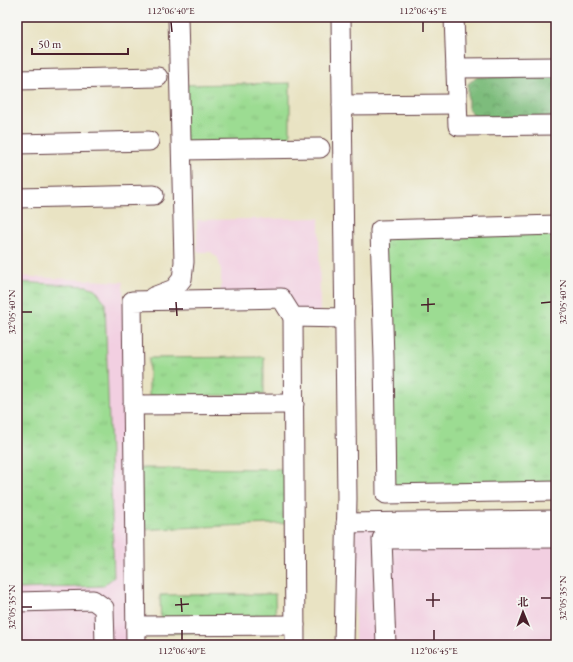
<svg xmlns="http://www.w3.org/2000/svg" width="573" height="662" font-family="'EB Garamond','Noto Serif SC',serif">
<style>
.built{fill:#f2cfe1}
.grass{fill:url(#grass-tufts);stroke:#737e5e}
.forest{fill:url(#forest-crowns);stroke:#646e54}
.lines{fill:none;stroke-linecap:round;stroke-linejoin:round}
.minor-casing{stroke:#623c42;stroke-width:21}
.minor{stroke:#fff;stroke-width:19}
.ticks{fill:none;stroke:#4a1f2b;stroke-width:1.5}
.neatline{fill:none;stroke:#4a1f2b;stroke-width:1.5}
.ticks-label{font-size:10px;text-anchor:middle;fill:#4a1f2b}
</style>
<defs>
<pattern id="grass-tufts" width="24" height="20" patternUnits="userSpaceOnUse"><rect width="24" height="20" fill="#9cdc92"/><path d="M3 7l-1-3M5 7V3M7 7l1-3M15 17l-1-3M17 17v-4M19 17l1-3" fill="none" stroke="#88bc7e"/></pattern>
<pattern id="forest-crowns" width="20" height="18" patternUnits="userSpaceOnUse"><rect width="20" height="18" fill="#7dbc7c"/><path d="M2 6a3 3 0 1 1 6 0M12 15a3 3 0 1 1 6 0" fill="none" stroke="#689866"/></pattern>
</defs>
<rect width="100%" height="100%" fill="#f6f6f2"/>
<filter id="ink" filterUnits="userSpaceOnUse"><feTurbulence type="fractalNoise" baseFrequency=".025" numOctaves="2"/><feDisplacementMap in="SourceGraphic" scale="8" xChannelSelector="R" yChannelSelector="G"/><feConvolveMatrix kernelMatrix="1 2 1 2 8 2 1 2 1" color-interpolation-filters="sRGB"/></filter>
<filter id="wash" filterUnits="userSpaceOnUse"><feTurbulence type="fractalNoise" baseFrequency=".012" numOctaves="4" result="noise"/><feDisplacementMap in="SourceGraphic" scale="16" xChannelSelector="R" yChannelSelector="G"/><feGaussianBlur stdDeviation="0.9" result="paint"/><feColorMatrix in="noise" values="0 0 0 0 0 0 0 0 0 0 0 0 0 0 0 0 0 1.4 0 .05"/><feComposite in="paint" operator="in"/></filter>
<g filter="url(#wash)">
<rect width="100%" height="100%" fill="#e9e3c3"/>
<!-- built -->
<g class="built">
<polygon points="319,218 320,318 293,317 281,298 221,299 221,271 218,258 211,252 197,252 197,220"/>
<polygon points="17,276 123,282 131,645 17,645"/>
<polygon points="556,520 556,645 355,645 355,523"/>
</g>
<!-- grass -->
<g class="grass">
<polygon points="290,83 290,148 182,150 180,85"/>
<polygon points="556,225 556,491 386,494 380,230"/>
<polygon points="17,282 87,286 95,289 105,302 114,577 103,586 17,589"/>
<polygon points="264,357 264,395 149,396 149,358"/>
<polygon points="134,468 294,469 294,523 134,530"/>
<polygon points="275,594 276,632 161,633 160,595"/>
</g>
<!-- forest -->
<polygon class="forest" points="556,76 556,117 476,118 468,108 468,84 477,77"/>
</g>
<g filter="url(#ink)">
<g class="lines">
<defs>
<g id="minor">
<polyline points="341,17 347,498 344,645"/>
<polyline points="454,17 458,126 556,125"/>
<polyline points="456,68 556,67"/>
<polyline points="17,80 158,77"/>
<polyline points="342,105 457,104"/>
<polyline points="17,144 149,141"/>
<polyline points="182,150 320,148"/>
<polyline points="17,198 154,195"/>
<polyline points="556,225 380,230 384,358 386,494 556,491"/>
<polyline points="153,297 174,289 182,279 184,262 178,17"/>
<polyline points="293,317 295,645"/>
<polyline points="133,405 294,404"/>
<polyline points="346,523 556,520"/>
<polyline points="17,602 93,600 104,608 105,645"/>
<polyline points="136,626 295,625"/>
<polyline points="136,645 132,301 281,298 293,317 345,318"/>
<polyline points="386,645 382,539 556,538"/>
</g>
</defs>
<!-- minor casing -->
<use href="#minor" class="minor-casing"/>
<!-- minor -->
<use href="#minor" class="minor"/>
</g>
</g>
<!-- ticks -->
<path class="ticks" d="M171,22L172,32M423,22V32M428,298V312M176,302L177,316M541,303L551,302M421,305L435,304M169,309H183M22,312H32M433,593V607M181,598L182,612M541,598H551M426,600H440M175,605L189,604M22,607H32M182,630V640M434,630V640"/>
<!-- margin -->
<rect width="573" height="662" fill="none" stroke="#f6f6f2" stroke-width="44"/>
<!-- north arrow -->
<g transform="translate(523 612) rotate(359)" stroke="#f6f6f2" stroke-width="3" paint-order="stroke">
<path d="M0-3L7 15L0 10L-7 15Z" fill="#4a1f2b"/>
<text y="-6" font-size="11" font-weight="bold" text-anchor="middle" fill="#4a1f2b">北</text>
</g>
<!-- scale -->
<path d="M32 48v6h96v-6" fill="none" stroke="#4a1f2b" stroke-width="2"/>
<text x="38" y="48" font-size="12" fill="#4a1f2b" stroke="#f6f6f2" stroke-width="3" paint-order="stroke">50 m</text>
<rect x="22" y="22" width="529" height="618" class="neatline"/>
<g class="ticks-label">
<text x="171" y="14">112°06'40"E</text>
<text x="423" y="14">112°06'45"E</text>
<text transform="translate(562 302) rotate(-90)" y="4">32°05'40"N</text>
<text transform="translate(11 312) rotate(-90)" y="4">32°05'40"N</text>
<text transform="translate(562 598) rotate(-90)" y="4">32°05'35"N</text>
<text transform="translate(11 607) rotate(-90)" y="4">32°05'35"N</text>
<text x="182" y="654">112°06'40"E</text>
<text x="434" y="654">112°06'45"E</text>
</g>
</svg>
